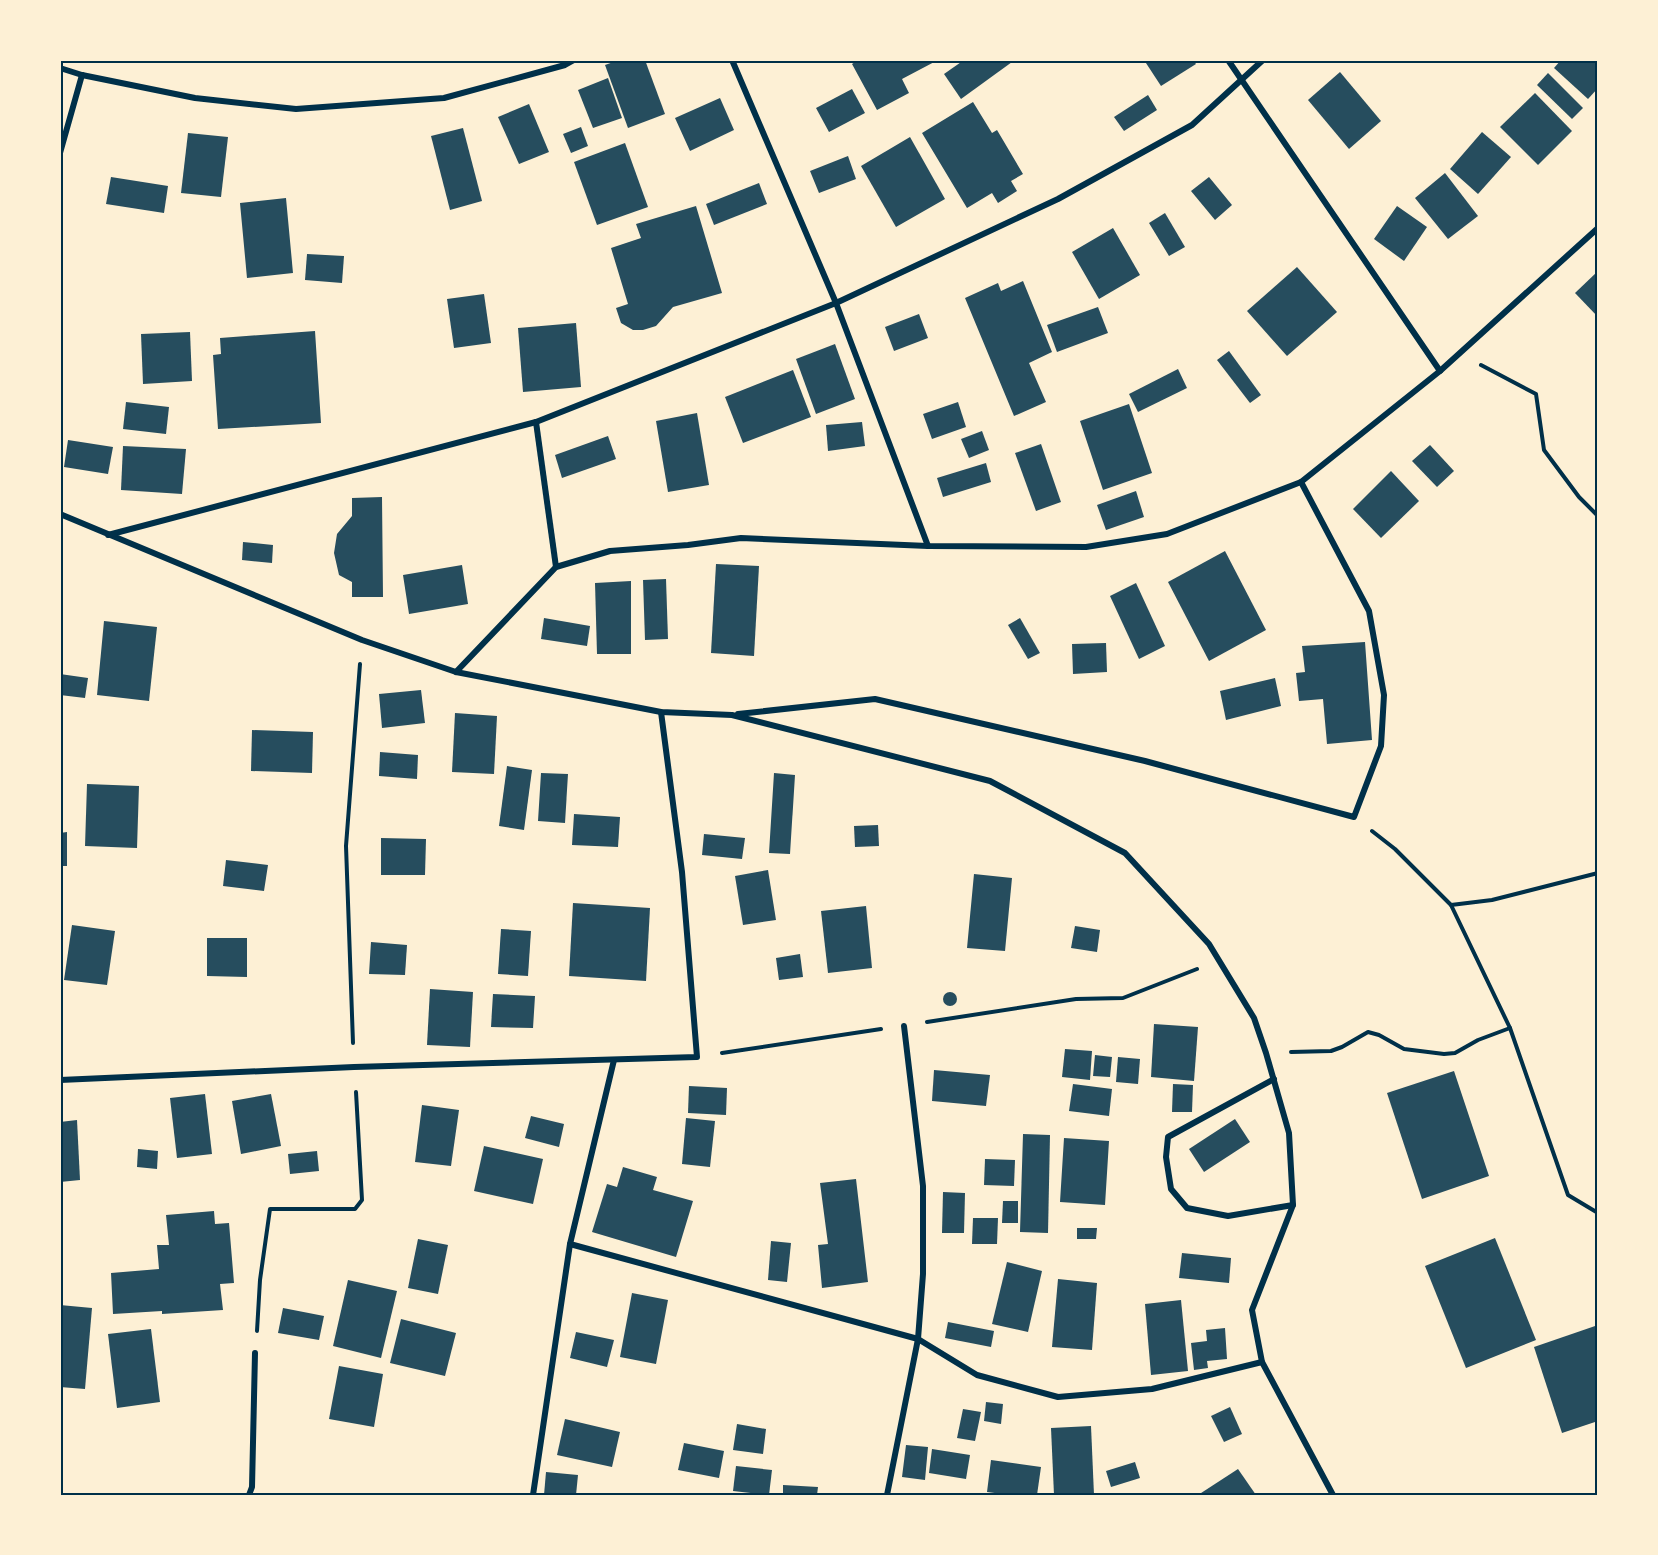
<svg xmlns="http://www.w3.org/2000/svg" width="1658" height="1555" font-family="Raleway,sans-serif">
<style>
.building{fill:#264d5e}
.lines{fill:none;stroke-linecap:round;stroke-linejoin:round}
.path{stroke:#003049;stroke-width:4}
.minor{stroke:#003049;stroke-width:6}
.neatline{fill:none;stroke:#003049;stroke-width:2}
</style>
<rect width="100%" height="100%" fill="#fdf0d5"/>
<!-- building -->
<g class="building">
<polygon points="619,60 645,60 665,114 628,128 605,65"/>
<polygon points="858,60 938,60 902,79 909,93 877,110 852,64"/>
<polygon points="964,60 1011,60 1012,62 961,99 944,74"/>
<polygon points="1144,60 1193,60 1196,64 1161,86"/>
<polygon points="1561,60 1598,61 1598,88 1588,99 1554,68"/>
<polygon points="1340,72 1381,121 1349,149 1308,100"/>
<polygon points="1548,73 1583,108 1572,119 1537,85"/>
<polygon points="608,78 622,118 593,128 578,90"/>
<polygon points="852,89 865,113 829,132 816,108"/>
<polygon points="1535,93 1572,131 1538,165 1500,127"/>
<polygon points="1148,95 1157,110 1124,131 1114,117"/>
<polygon points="720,98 734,130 690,151 675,118"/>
<polygon points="973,102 992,133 997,130 1023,174 1011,181 1017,191 998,203 992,193 967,208 922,133"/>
<polygon points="529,104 549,152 519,164 498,117"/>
<polygon points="581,127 588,146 571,153 563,134"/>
<polygon points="463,128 482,201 450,210 431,136"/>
<polygon points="1482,132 1511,157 1478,194 1450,169"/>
<polygon points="188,133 228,137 221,197 181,193"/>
<polygon points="910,137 945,199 896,227 861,166"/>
<polygon points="625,143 648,207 597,225 574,162"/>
<polygon points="848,156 856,179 819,193 810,171"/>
<polygon points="1445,173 1478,216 1448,239 1415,198"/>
<polygon points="111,177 168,186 164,213 106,204"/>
<polygon points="1209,177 1232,205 1215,220 1191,191"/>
<polygon points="759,183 767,204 714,225 706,204"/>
<polygon points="286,198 293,273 247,278 240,203"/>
<polygon points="696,206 722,293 673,307 656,326 643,330 633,330 621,323 616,308 628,304 611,248 641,238 636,224"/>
<polygon points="1397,206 1427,227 1404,261 1374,239"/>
<polygon points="1165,213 1185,247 1169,256 1149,223"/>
<polygon points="1113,228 1140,275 1099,299 1072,252"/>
<polygon points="307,254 344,256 342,283 305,280"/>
<polygon points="1297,267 1337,312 1287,356 1247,311"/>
<polygon points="1598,271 1598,317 1575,293"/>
<polygon points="1023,281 1052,352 1029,363 1046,402 1014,416 965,298 998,283 1001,291"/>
<polygon points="484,294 491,343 454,348 447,299"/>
<polygon points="1098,307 1108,333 1057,352 1047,325"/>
<polygon points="919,314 928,338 894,351 885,327"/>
<polygon points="576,323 581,387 523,392 518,328"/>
<polygon points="315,331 321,423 218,429 213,355 221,354 220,338"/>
<polygon points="190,332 192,381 143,384 141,334"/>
<polygon points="835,344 855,399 816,414 796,359"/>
<polygon points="1229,351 1261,395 1250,403 1217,360"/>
<polygon points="1178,369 1187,388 1138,412 1129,394"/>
<polygon points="793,370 811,417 743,443 725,397"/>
<polygon points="126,402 169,407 166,434 123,429"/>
<polygon points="958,402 966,427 932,439 923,414"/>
<polygon points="1129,404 1152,473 1103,490 1080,421"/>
<polygon points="697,413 709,485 668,492 656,421"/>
<polygon points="862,422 865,446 828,451 826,425"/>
<polygon points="982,431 989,450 969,458 961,439"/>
<polygon points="608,436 616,459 562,478 555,455"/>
<polygon points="68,440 113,447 108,474 64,467"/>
<polygon points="1041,444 1061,502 1036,511 1015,453"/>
<polygon points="1430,445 1454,471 1437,487 1412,461"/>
<polygon points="123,446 186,449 182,494 121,490"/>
<polygon points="986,463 991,482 943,497 937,478"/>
<polygon points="1391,471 1419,501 1381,538 1353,509"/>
<polygon points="1136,491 1144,517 1106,530 1097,505"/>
<polygon points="382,497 383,597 352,597 352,582 339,575 334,553 337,534 352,516 352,498"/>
<polygon points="243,542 273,545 272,563 242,560"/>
<polygon points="1225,551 1266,630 1209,661 1168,582"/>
<polygon points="716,564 759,566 754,656 711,653"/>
<polygon points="462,565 468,604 409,614 403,575"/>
<polygon points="666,579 668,639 645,640 643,580"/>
<polygon points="631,581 631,654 597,654 595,583"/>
<polygon points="1136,583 1165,646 1139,659 1110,596"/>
<polygon points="544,618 590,626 587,646 541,639"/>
<polygon points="1020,618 1040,653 1028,659 1008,625"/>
<polygon points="104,621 157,627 149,701 97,695"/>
<polygon points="1365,642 1372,740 1327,744 1323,699 1299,701 1296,673 1305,672 1302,646"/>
<polygon points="1106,643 1107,672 1073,674 1072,644"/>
<polygon points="60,674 88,678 85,698 60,695"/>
<polygon points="1275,678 1281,706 1226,720 1220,691"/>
<polygon points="421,690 425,723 382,728 379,694"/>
<polygon points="455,713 497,716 494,774 452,772"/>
<polygon points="252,730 313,732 312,773 251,771"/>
<polygon points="380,752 418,755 417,779 379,776"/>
<polygon points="507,766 532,770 524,830 499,826"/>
<polygon points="541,773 568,774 565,823 538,821"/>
<polygon points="774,773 795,775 790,854 769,853"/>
<polygon points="87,784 139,786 137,848 85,846"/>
<polygon points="574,814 620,817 618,847 572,845"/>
<polygon points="878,825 879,846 855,847 854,826"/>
<polygon points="67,832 67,866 60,866 60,833"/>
<polygon points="704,834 745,838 742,859 702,855"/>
<polygon points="381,838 426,839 425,875 381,875"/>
<polygon points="226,860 268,865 264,891 223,886"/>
<polygon points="768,870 776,920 743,925 735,876"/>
<polygon points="974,874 1012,878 1005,951 967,948"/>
<polygon points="573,903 650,908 646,981 569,976"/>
<polygon points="866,906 872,968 828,973 821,911"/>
<polygon points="72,925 115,931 107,985 64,980"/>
<polygon points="1075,926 1100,930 1097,952 1071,948"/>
<polygon points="501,929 531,931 528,976 498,974"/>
<polygon points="207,938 247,938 247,977 207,976"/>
<polygon points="371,942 407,945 405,975 369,974"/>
<polygon points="800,954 803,977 779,980 776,958"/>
<polygon points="430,989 473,992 470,1047 427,1045"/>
<circle cx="950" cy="999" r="7"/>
<polygon points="493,994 535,996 533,1028 491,1027"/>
<polygon points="1154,1024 1198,1027 1194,1081 1151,1077"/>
<polygon points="1065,1049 1092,1051 1090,1080 1062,1077"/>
<polygon points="1095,1055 1112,1057 1110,1077 1093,1076"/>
<polygon points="1118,1057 1140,1059 1138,1084 1116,1082"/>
<polygon points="934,1070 990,1075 986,1106 932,1101"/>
<polygon points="1454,1071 1489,1176 1422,1199 1387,1093"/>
<polygon points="1073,1084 1112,1089 1109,1116 1069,1111"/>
<polygon points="1173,1084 1193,1085 1192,1112 1172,1112"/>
<polygon points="689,1086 727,1088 726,1115 688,1113"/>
<polygon points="205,1094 212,1154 177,1158 170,1098"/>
<polygon points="271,1094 281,1146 241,1154 232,1101"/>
<polygon points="422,1105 459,1110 451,1166 415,1162"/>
<polygon points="531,1116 564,1124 559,1147 525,1138"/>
<polygon points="686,1118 715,1121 710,1167 682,1164"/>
<polygon points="1235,1119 1250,1142 1204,1172 1189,1149"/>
<polygon points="77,1120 80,1180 60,1182 60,1122"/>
<polygon points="1023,1134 1050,1135 1048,1233 1020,1232"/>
<polygon points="1064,1138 1109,1141 1105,1205 1060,1202"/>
<polygon points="484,1146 543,1159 533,1204 474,1191"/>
<polygon points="138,1149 158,1151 157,1169 137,1167"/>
<polygon points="317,1151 319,1171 290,1174 288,1154"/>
<polygon points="985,1159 1015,1160 1014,1186 984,1185"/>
<polygon points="623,1167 657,1177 653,1190 693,1201 676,1257 592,1232 607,1184 617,1187"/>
<polygon points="856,1179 868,1282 822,1288 818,1245 828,1244 820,1183"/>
<polygon points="943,1192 965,1193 964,1233 942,1233"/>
<polygon points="1003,1201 1018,1201 1018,1223 1002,1223"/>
<polygon points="214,1211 215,1224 229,1223 234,1283 220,1284 223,1310 162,1314 162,1311 113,1314 111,1273 159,1269 157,1245 169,1245 166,1215"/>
<polygon points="973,1218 998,1218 997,1244 972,1244"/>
<polygon points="1077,1228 1097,1228 1096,1239 1077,1239"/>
<polygon points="1495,1238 1536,1340 1466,1368 1425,1266"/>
<polygon points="418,1239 448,1245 438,1294 408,1288"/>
<polygon points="771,1241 791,1243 787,1282 768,1280"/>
<polygon points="1182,1253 1231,1258 1229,1283 1179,1278"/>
<polygon points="1007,1262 1042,1271 1028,1332 992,1324"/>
<polygon points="1058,1279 1097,1283 1092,1350 1052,1347"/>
<polygon points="348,1280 397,1291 381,1358 333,1346"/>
<polygon points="632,1293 668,1300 656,1364 620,1357"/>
<polygon points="1181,1300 1188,1371 1151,1375 1145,1304"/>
<polygon points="60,1305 92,1308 85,1389 60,1387"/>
<polygon points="283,1308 324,1316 319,1340 278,1333"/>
<polygon points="401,1319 456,1333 445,1376 390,1363"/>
<polygon points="948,1322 994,1331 991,1347 945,1338"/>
<polygon points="1598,1325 1598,1421 1562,1433 1534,1347"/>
<polygon points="1225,1328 1227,1359 1207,1361 1208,1368 1194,1370 1191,1343 1207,1341 1206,1330"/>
<polygon points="151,1329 160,1402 117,1408 108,1334"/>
<polygon points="576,1332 614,1340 607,1367 570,1358"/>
<polygon points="339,1366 383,1374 374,1427 329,1419"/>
<polygon points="986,1402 1003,1404 1001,1424 984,1421"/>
<polygon points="1230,1407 1242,1434 1224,1442 1211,1416"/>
<polygon points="963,1409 981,1412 975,1441 957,1438"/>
<polygon points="565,1419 620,1432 612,1467 557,1455"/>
<polygon points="737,1424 766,1429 763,1454 733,1450"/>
<polygon points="1091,1426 1094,1495 1054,1495 1051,1428"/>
<polygon points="684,1443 724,1451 719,1478 678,1470"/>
<polygon points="906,1445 928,1447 925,1480 902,1477"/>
<polygon points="932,1449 970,1455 966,1479 929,1473"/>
<polygon points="991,1460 1041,1467 1037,1495 1010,1495 987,1492"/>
<polygon points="1135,1462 1140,1478 1111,1487 1106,1471"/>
<polygon points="736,1466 772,1470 769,1495 733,1491"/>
<polygon points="1238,1469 1256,1495 1198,1495"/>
<polygon points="546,1472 578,1475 576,1495 544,1495"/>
<polygon points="783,1485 818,1487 817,1495 783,1495"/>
</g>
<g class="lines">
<!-- path -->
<g class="path">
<polyline points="1481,365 1536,394 1544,450 1579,497 1598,516"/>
<polyline points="1451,905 1492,900 1598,873"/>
<polyline points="927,1022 1076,999 1123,998 1197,969"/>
<polyline points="1510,1028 1568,1195 1598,1213"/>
<polyline points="353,1043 346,846 360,664"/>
<polyline points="1291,1052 1331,1051 1342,1047 1368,1032 1379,1035 1404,1049 1444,1054 1455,1053 1478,1040 1510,1028 1451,905 1395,849 1372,831"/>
<polyline points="722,1053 881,1029"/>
<polyline points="257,1331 260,1280 270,1209 355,1209 362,1200 356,1092"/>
</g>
<!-- minor -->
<g class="minor">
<polyline points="732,60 836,303 928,546"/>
<polyline points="1228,60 1440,371"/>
<polyline points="60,68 82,75 195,98 296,109 444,98 565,65 574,60"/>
<polyline points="60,153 82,75"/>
<polyline points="536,422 556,567"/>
<polyline points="60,514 362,640 456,672 661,712 732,715 990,781 1125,853 1209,944 1254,1018 1266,1053 1289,1133 1293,1205 1252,1310 1262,1362 1333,1495"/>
<polyline points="108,535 536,422 836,303 1058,199 1192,125 1263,60"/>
<polyline points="456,672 556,567 610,551 688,545 741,538 928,546 1086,547 1167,534 1301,482 1440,371 1598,228"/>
<polyline points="738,714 875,699 1145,761 1354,817 1381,746 1384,695 1369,611 1301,482"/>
<polyline points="1274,1079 1168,1137 1166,1157 1171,1189 1187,1208 1228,1216 1293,1205"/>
<polyline points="60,1080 354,1067 697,1057 682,872 661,712"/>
<polyline points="570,1244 918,1339 977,1375 1058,1397 1152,1389 1262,1362"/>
<polyline points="249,1495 252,1487 255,1353"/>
<polyline points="533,1495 570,1244 614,1060"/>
<polyline points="887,1495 918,1339 923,1274 923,1186 904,1026"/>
</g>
</g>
<!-- border -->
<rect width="1658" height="1555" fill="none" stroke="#fdf0d5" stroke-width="123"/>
<rect x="62" y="62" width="1534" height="1432" class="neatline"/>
</svg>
